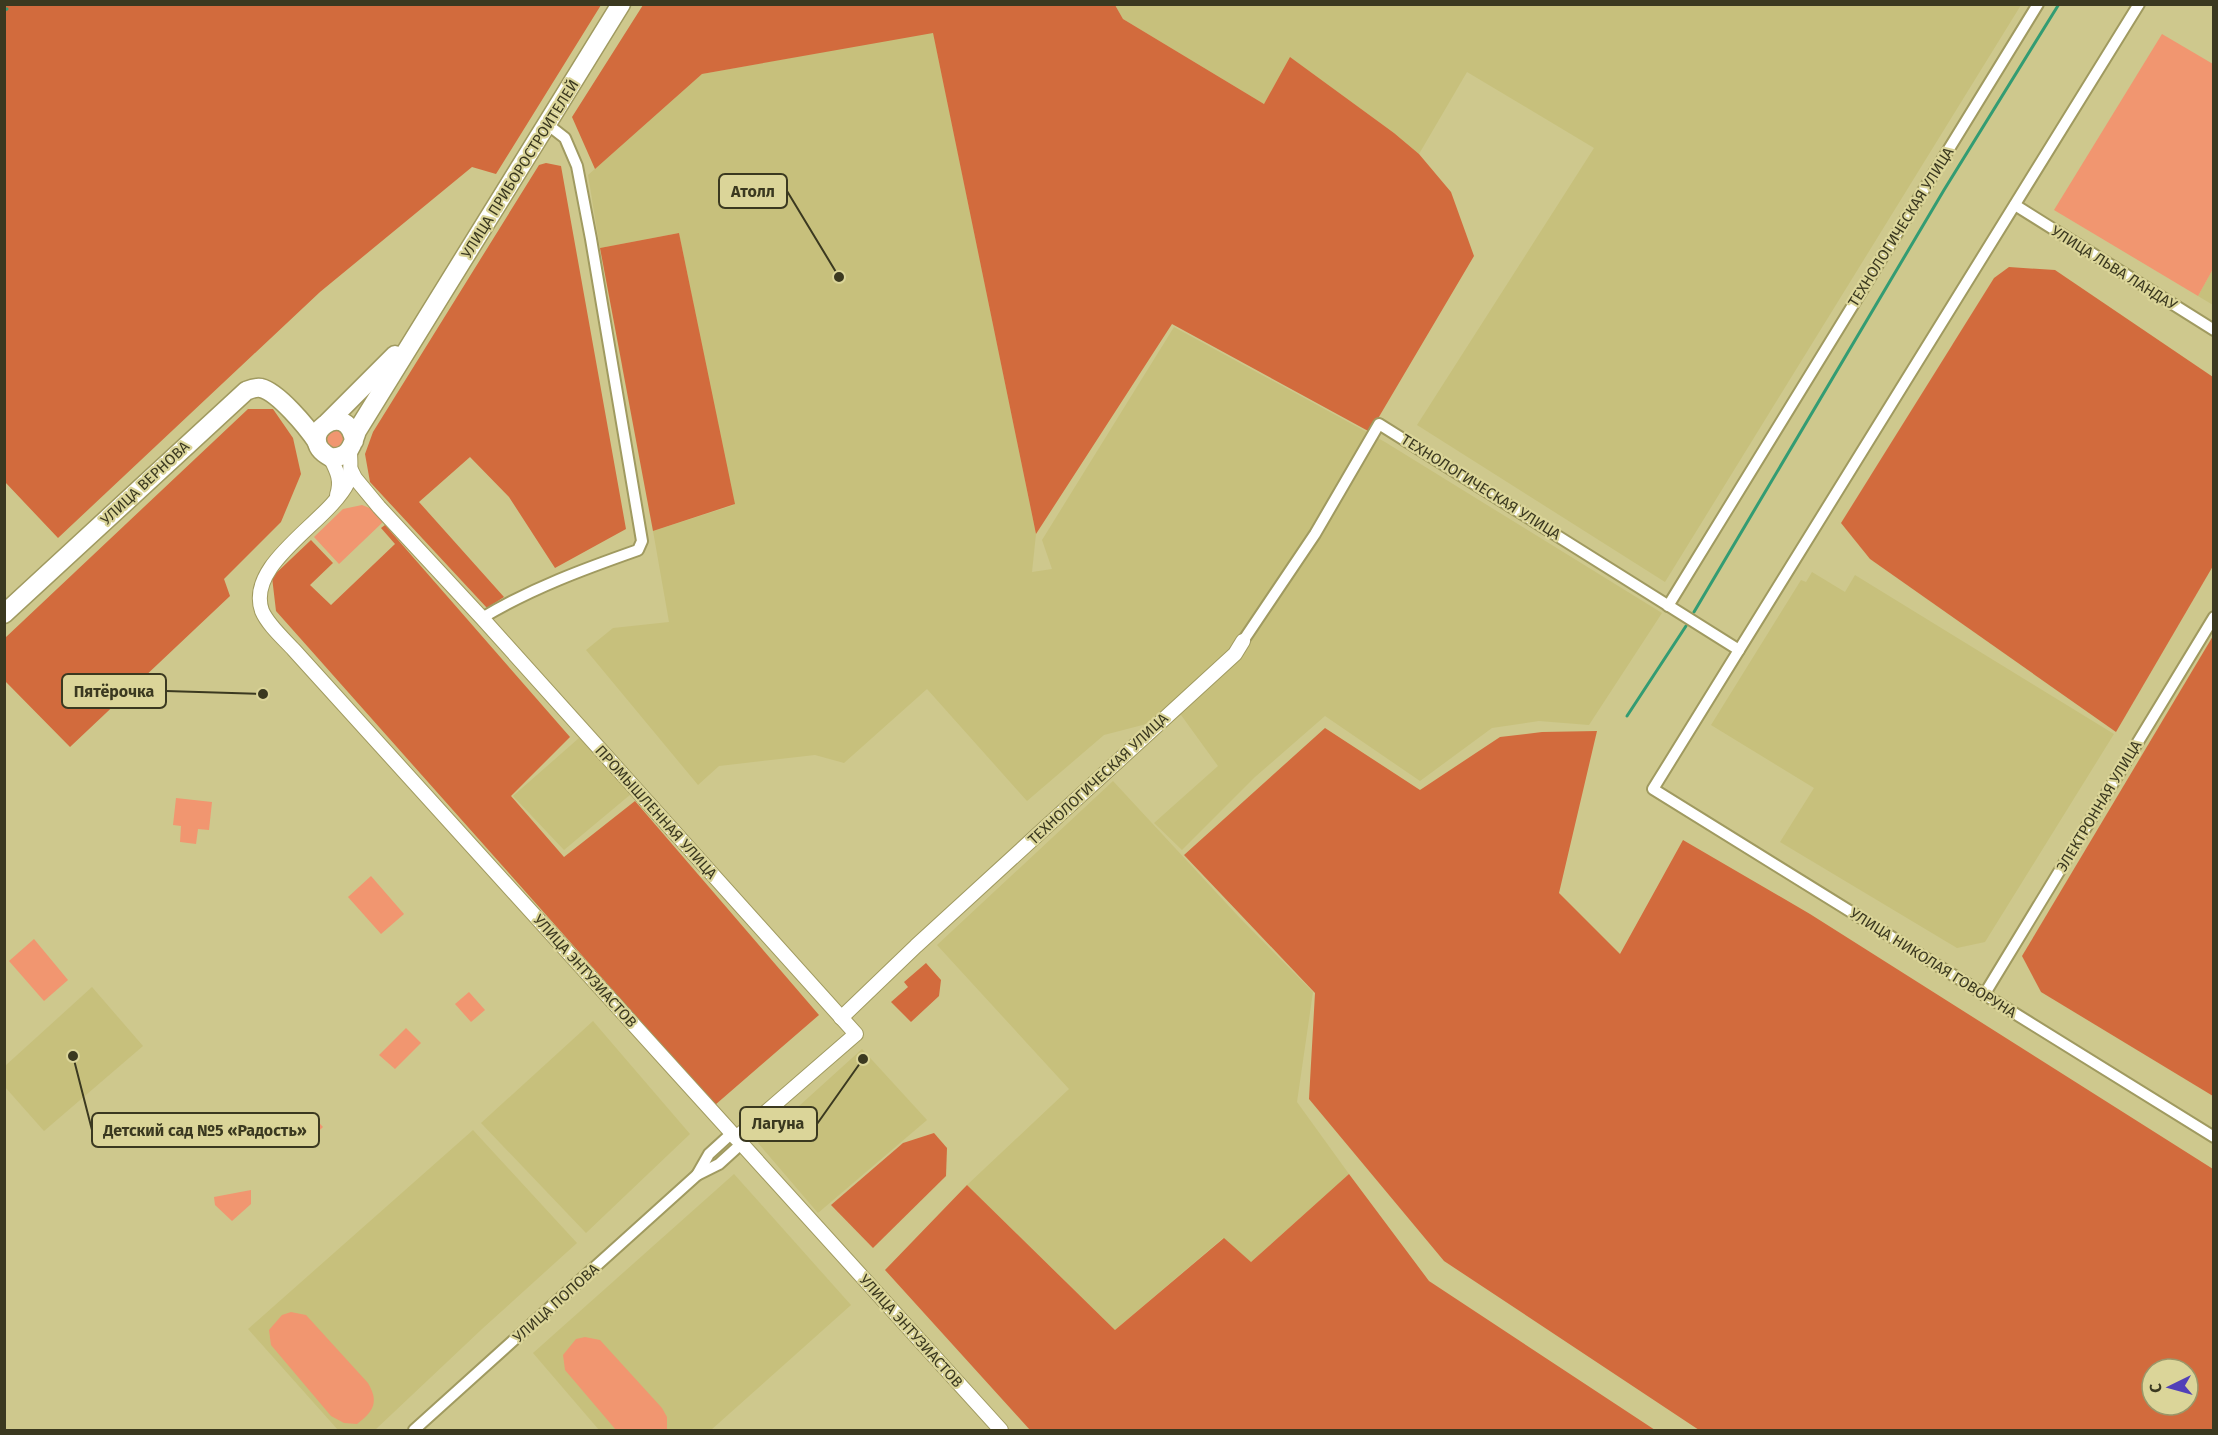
<svg xmlns="http://www.w3.org/2000/svg" width="2218" height="1435" font-family="'Fira Sans',sans-serif">
<style>
.built{fill:#c7c07c}
.green{fill:#f19670}
.forest{fill:#d26b3d;fill-rule:evenodd}
.lines{fill:none;stroke-linecap:round;stroke-linejoin:round}
.stream{stroke:#339c73;stroke-width:3}
.minor-casing{stroke:#a09a60;stroke-width:14}
.tertiary-casing{stroke:#a09a60;stroke-width:16}
.primary-casing{stroke:#a09a60;stroke-width:21}
.minor{stroke:#fff;stroke-width:10}
.tertiary{stroke:#fff;stroke-width:14}
.primary{stroke:#fff;stroke-width:18}
.labels{text-anchor:middle;dominant-baseline:central;stroke-width:4.5;stroke-linejoin:round;paint-order:stroke}
.street-label{font-size:15px;fill:#3b3920;stroke:#dbd599}
.leader{fill:none;stroke:#3b3920;stroke-width:2}
.callout-dot{fill:#3b3920;stroke:#dbd599;stroke-width:2}
.callout{fill:#dbd599;stroke:#3b3920;stroke-width:2}
.callout-label{font-size:16px;text-anchor:middle;font-weight:bold;fill:#3b3920}
</style>
<rect width="100%" height="100%" fill="#cec88d"/>
<!-- built -->
<g class="built">
<polygon points="1115,5 2021,5 1665,582 1417,425 1594,148 1467,72 1419,154 1394,133 1291,58 1264,104 1123,19"/>
<polygon points="933,32 1036,534 1032,572 1052,569 1042,540 1174,327 1385,442 1662,613 1589,725 1539,721 1492,728 1420,781 1325,716 1255,777 1182,850 1154,823 1218,766 1181,715 1104,735 1027,801 927,689 844,763 815,755 719,766 698,785 586,650 613,628 669,622 653,531 734,505 679,233 600,248 588,175 702,74"/>
<polygon points="2213,269 2213,305 2198,296"/>
<polygon points="1812,572 1845,592 1855,575 2114,734 1985,942 1957,948 1780,842 1814,788 1711,725 1801,580 1806,582"/>
<polygon points="579,738 631,794 564,850 513,796"/>
<polygon points="1113,781 1239,917 1313,992 1297,1102 1349,1174 1251,1262 1223,1238 1115,1330 967,1185 1069,1089 937,945"/>
<polygon points="92,987 143,1046 44,1131 5,1087 5,1066"/>
<polygon points="593,1021 690,1134 586,1233 481,1123"/>
<polygon points="862,1049 927,1120 818,1213 758,1143"/>
<polygon points="473,1130 577,1243 482,1329 375,1430 338,1430 248,1329"/>
<polygon points="734,1174 851,1305 711,1430 599,1430 533,1353"/>
</g>
<!-- green -->
<g class="green">
<polygon points="2162,34 2213,64 2213,269 2198,296 2054,210"/>
<polygon points="335,428 345,434 345,445 335,451 325,445 325,434"/>
<polygon points="362,505 372,509 383,522 339,564 314,537 343,509"/>
<polygon points="176,798 212,802 209,830 198,829 196,844 180,842 181,826 173,825"/>
<polygon points="371,876 404,914 381,934 348,897"/>
<polygon points="34,939 68,980 44,1001 9,961"/>
<polygon points="469,992 485,1010 471,1022 455,1004"/>
<polygon points="406,1028 421,1043 395,1069 379,1055"/>
<polygon points="309,1112 323,1127 311,1138 297,1122"/>
<polygon points="251,1190 251,1204 232,1221 215,1205 214,1197"/>
<path d="M291,1312L306,1315L368,1383C379,1402 374,1411 357,1424L344,1423L331,1416L271,1345L269,1330L282,1315Z"/>
<polygon points="585,1337 600,1340 662,1408 667,1417 667,1430 616,1430 565,1370 563,1355 576,1339"/>
</g>
<!-- forest -->
<g class="forest">
<polygon points="5,4 601,4 601,5 496,174 472,167 320,292 58,538 5,482"/>
<polygon points="643,5 1115,5 1123,19 1264,104 1290,57 1394,133 1419,154 1451,192 1474,256 1370,432 1172,324 1036,534 933,33 702,74 595,169 572,117"/>
<polygon points="546,163 561,166 626,529 555,568 509,497 470,457 419,502 504,597 487,608 370,482 365,454 373,432 539,165"/>
<polygon points="679,233 735,504 653,531 600,248"/>
<polygon points="2009,267 2055,270 2213,377 2213,566 2116,732 1870,559 1841,523 1994,278"/>
<polygon points="248,409 273,409 293,438 301,474 281,522 224,579 230,596 70,747 5,681 5,638"/>
<polygon points="385,525 570,737 511,796 564,857 635,801 819,1015 715,1105 276,611 272,577 311,540 333,563 310,585 331,605 395,544 381,528"/>
<polygon points="2213,636 2213,1096 2041,992 2022,956"/>
<path d="M1325,728L1420,790L1500,737L1542,732L1597,731L1559,893L1620,954L1683,840L1810,914L2213,1169V1430H1699L1444,1261L1309,1099L1315,993L1184,855ZM2152,1369H2188V1405H2152Z"/>
<polygon points="926,963 941,980 939,996 911,1022 891,1002 908,987 904,982"/>
<polygon points="934,1133 947,1148 946,1176 873,1248 831,1205 903,1143"/>
<polygon points="1349,1174 1429,1281 1655,1430 1030,1430 885,1270 967,1185 1115,1330 1224,1238 1251,1262"/>
</g>
<g class="lines">
<!-- stream -->
<g class="stream">
<polyline points="4,10 7,9"/>
<polyline points="1694,612 1944,190 2059,4"/>
<polyline points="1627,716 1686,626"/>
</g>
<defs>
<g id="minor">
<polyline points="2139,4 1653,789 2214,1137"/>
<polyline points="2015,205 2214,330"/>
<polyline points="1668,606 2038,4"/>
<path d="M482,618C532,588 584,569 638,550L642,541L591,239L577,166L565,138L547,124"/>
<polyline points="1243,641 1315,534 1379,424 1739,650"/>
<polyline points="1984,995 2214,617"/>
<polyline points="697,1175 709,1154 732,1133"/>
<polyline points="414,1430 697,1175 719,1164 741,1144"/>
</g>
<g id="tertiary">
<path d="M350,450C350,461 352,472 348,482C329,522 245,563 262,611C268,625 284,639 294,650L1001,1430"/>
<path d="M330,457C337,471 342,480 337,495"/>
<polyline points="351,470 355,478 379,507 482,618 856,1034 736,1138"/>
<polyline points="841,1018 916,946 1235,654 1243,641"/>
</g>
<g id="primary">
<polyline points="328,422 395,355"/>
<path d="M354,441C347,396 292,437 330,457C349,459 352,446 357,431L621,4"/>
<path d="M4,614L246,391C251,389 255,387 261,388C278,392 307,427 317,442"/>
</g>
</defs>
<!-- minor casing -->
<use href="#minor" class="minor-casing"/>
<!-- tertiary casing -->
<use href="#tertiary" class="tertiary-casing"/>
<!-- primary casing -->
<use href="#primary" class="primary-casing"/>
<!-- minor -->
<use href="#minor" class="minor"/>
<!-- tertiary -->
<use href="#tertiary" class="tertiary"/>
<!-- primary -->
<use href="#primary" class="primary"/>
</g>
<g class="labels">
<!-- street labels -->
<g class="street-label">
<text transform="translate(520 169) rotate(-58)">УЛИЦА ПРИБОРОСТРОИТЕЛЕЙ</text>
<text transform="translate(1901 227) rotate(-58)">ТЕХНОЛОГИЧЕСКАЯ УЛИЦА</text>
<text transform="translate(2114 268) rotate(32)">УЛИЦА ЛЬВА ЛАНДАУ</text>
<text transform="translate(145 483) rotate(-43)">УЛИЦА ВЕРНОВА</text>
<text transform="translate(1481 487) rotate(32)">ТЕХНОЛОГИЧЕСКАЯ УЛИЦА</text>
<text transform="translate(1098 779) rotate(-43)">ТЕХНОЛОГИЧЕСКАЯ УЛИЦА</text>
<text transform="translate(2099 806) rotate(-59)">ЭЛЕКТРОННАЯ УЛИЦА</text>
<text transform="translate(656 812) rotate(48)">ПРОМЫШЛЕННАЯ УЛИЦА</text>
<text transform="translate(1933 963) rotate(32)">УЛИЦА НИКОЛАЯ ГОВОРУНА</text>
<text transform="translate(585 971) rotate(48)">УЛИЦА ЭНТУЗИАСТОВ</text>
<text transform="translate(556 1303) rotate(-42)">УЛИЦА ПОПОВА</text>
<text transform="translate(911 1331) rotate(48)">УЛИЦА ЭНТУЗИАСТОВ</text>
</g>
</g>
<!-- callouts -->
<path class="leader" d="M839 277L787 191M263 694L166 691M863 1059L817 1124M73 1056L92 1130"/>
<g class="callout-dot">
<circle cx="839" cy="277" r="6"/>
<circle cx="263" cy="694" r="6"/>
<circle cx="863" cy="1059" r="6"/>
<circle cx="73" cy="1056" r="6"/>
</g>
<g class="callout">
<rect x="719" y="174" width="68" height="34" rx="6"/>
<rect x="62" y="674" width="104" height="34" rx="6"/>
<rect x="740" y="1107" width="77" height="34" rx="6"/>
<rect x="92" y="1113" width="227" height="34" rx="6"/>
</g>
<g class="callout-label">
<text x="753" y="197">Атолл</text>
<text x="114" y="697">Пятёрочка</text>
<text x="778" y="1129">Лагуна</text>
<text x="205" y="1136">Детский сад №5 «Радость»</text>
</g>
<!-- border -->
<rect width="2218" height="1435" fill="none" stroke="#3b3920" stroke-width="12"/>
<!-- north arrow -->
<g transform="translate(2170 1387) rotate(265)"><circle r="28" fill="#dbd599" stroke="#9b9769" stroke-width="1.5"/>
<path d="M0-4.5L10 22L0 15L-10 22Z" fill="#5140b8"/>
<text y="-9" font-size="16" font-weight="bold" text-anchor="middle" fill="#3b3920">С</text>
</g>
</svg>
